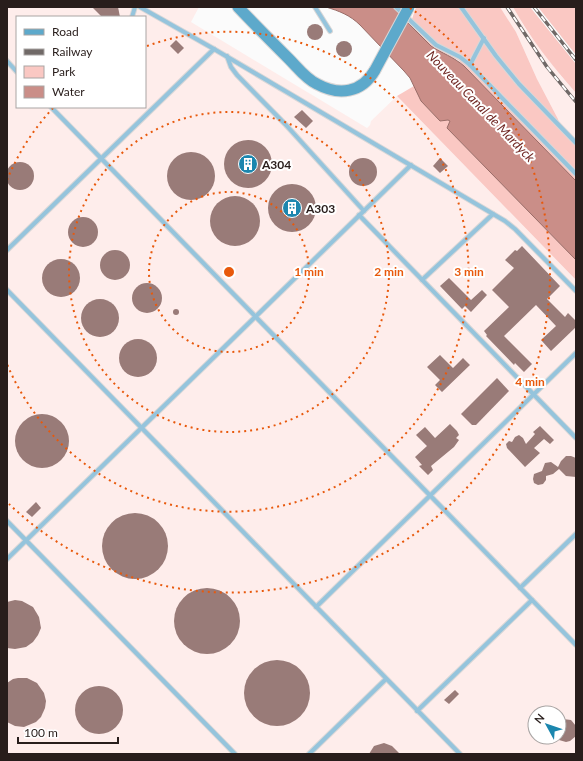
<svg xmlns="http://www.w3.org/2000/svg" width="583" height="761" font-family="Lato,sans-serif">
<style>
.built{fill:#feedeb;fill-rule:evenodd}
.green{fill:#fac8c3}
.water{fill:#ca8e88;stroke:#996c67}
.building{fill:#997b78}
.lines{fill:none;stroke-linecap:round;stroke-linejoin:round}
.service-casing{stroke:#d9d7d7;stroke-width:6}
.secondary-casing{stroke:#d9d7d7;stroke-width:13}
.service{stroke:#95c4dc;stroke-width:4}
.secondary{stroke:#5da9cb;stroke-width:11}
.rail-casing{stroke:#706967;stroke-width:3.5}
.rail{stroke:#fff;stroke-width:2;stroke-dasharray:6;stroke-linecap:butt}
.secondary-bridge-casing{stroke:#d9d7d7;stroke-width:13;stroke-linecap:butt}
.secondary-bridge{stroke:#5da9cb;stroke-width:11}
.ring{fill:none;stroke:#e8590c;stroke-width:2;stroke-dasharray:2 4}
.labels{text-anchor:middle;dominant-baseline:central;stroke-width:4;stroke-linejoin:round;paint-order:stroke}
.poi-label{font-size:12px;font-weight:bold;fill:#281d1b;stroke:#fff;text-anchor:start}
.water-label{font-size:13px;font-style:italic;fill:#712925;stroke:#fff}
.centre{fill:#e8590c;stroke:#fff;stroke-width:2}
.ring-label{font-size:12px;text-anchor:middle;font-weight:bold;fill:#e8590c;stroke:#fff;stroke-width:4;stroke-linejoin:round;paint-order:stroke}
</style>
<rect width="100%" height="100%" fill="#fbfbfb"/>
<!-- built -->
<g class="built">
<path d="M7,7H199L191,22L367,128L370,125L371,121L397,96L576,280V754H7ZM17,17H145V107H17ZM535,713H559V737H535Z"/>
<polygon points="500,7 513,7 526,30 561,76 576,93 576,145 561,130 558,119 537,79 516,32"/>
</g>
<!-- green -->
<g class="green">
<polygon points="416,7 500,7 516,32 537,79 558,119 561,130 576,145 576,181 464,66 458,60 434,49 410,25"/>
<path d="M513,7H530L576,64V93C552,66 530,38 513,7Z"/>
<polygon points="538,7 573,7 576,9 576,55"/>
<polygon points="414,86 421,101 440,121 448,120 450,121 447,128 576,260 576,280 397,96"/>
</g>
<!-- water -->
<path class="water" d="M326,7H392L431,46C441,53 454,57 464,66L576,181V260L447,128L450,121L448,120L440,121L421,101L410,78L404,71L360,25C350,15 339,11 326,7Z"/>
<!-- building -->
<g class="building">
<polygon points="92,7 118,7 120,17 102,17"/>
<circle cx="315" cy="32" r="8"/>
<polygon points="176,40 184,48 178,54 170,46"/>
<circle cx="344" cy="49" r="8"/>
<polygon points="302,110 313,121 306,128 294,117"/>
<circle cx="248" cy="164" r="24"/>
<circle cx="191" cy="176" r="24"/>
<circle cx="363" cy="172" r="14"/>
<polygon points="440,158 448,166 440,173 433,166"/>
<circle cx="20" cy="176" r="14"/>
<circle cx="292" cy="208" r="24"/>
<circle cx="235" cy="221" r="25"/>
<circle cx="83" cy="232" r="15"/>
<polygon points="522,246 560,286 547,299 565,317 568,313 576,321 576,327 551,351 541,340 556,326 536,305 504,336 532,364 524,372 515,363 514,365 486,336 487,335 484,331 509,307 492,290 514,268 505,260 515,250 517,251"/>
<circle cx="115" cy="265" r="15"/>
<circle cx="61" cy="278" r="19"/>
<polygon points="449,278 471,300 482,290 487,295 471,312 465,306 462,309 440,286"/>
<circle cx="147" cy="298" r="15"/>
<circle cx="100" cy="318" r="19"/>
<circle cx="176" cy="312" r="3"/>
<circle cx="138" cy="358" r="19"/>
<polygon points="440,355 453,368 463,358 470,365 442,392 435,385 440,380 427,367"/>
<polygon points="497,378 509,391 476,425 472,425 461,414"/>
<circle cx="42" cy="441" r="27"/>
<polygon points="450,424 457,431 459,435 456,438 459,440 454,447 431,466 433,470 428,475 419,466 422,465 415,457 427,446 416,435 425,427 435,438"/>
<polygon points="540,426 554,440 550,444 544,439 534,448 540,453 525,467 507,448 506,444 509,441 512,442 515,437 519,435 523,438 526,444 535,434 533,432"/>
<polygon points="566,456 571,456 576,458 576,477 566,476 559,469 553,474 546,476 546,480 543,484 538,485 534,483 533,479 534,474 542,471 545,463 551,462 558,467 561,461"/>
<polygon points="36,502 41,508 32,517 26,512"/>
<circle cx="135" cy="546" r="33"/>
<circle cx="207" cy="621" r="33"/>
<polygon points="15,600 22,601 33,607 39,617 41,628 38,635 33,642 26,647 15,649 7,648 7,602"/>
<circle cx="277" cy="693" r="33"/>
<polygon points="18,678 27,678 37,683 44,693 46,701 45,708 41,717 36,722 24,727 15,726 7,722 7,683 13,679"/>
<circle cx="99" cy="710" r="24"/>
<polygon points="455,690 459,694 449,704 444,700"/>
<polygon points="563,719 571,720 576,726 576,736 570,741 566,742 559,740 559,721"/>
<polygon points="384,743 392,746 400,754 369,754 374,746"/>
</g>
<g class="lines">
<defs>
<g id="service">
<polyline points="140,7 214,49 505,221 515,229 576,291"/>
<polyline points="315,7 330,31"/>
<polyline points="396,7 436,45 460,57 470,65 484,38"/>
<polyline points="461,7 496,56 519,84 576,143"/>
<polyline points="132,17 135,7"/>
<polyline points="227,56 231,67 237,75 286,125 364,211"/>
<polyline points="7,61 17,72"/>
<polyline points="470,65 576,174"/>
<polyline points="51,107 576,645"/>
<polyline points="359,215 576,438"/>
<polyline points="7,250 214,49"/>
<polyline points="422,280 493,214"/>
<polyline points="7,290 460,754"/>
<polyline points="7,521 235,754"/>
<polyline points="7,559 411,165"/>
<polyline points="520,588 576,534"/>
<polyline points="316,607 576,353"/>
<polyline points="417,711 532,600"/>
<polyline points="309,754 386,679"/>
</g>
<path id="secondary" d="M238,7C255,25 272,42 289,59C298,68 306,79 317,84C339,96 362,93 375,70"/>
</defs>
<!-- service casing -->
<use href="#service" class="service-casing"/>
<!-- secondary casing -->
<use href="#secondary" class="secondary-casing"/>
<!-- service -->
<use href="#service" class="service"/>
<!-- secondary -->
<use href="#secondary" class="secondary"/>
<defs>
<g id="rail">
<polyline points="507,7 547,67 576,102"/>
<polyline points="534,7 576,60"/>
</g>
</defs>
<!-- rail casing -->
<use href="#rail" class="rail-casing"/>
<!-- rail -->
<use href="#rail" class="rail"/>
<defs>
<polyline id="secondary-bridge" points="375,70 409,7"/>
</defs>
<!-- secondary-bridge casing -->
<use href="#secondary-bridge" class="secondary-bridge-casing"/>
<!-- secondary-bridge -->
<use href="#secondary-bridge" class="secondary-bridge"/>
</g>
<!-- distance rings -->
<g class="ring">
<circle cx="229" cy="272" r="80"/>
<circle cx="229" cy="272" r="160"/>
<path d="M7 180A240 240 0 0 1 53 108M147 46A240 240 0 1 1 7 364"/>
<path d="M410 8A320 320 0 1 1 9 504"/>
</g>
<!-- icons -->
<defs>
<symbol id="building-disc" viewBox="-11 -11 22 22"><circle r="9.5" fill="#1b86ae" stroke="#fff"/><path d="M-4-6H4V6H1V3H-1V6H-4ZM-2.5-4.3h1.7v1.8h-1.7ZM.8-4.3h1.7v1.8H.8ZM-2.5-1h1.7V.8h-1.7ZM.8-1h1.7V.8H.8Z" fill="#fff"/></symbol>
</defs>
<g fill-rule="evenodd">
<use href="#building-disc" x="237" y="153" width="22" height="22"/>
<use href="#building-disc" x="281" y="197" width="22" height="22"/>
</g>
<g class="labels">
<!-- poi labels -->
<g class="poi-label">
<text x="262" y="164">A304</text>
<text x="306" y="208">A303</text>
</g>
<!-- water labels -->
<g class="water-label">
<text transform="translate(481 106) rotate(46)">Nouveau Canal de Mardyck</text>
</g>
</g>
<circle cx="229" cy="272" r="6" class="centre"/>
<g class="ring-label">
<text x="309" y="276">1 min</text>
<text x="389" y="276">2 min</text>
<text x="469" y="276">3 min</text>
<text x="530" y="386">4 min</text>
</g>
<!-- border -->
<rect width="583" height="761" fill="none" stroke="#281d1b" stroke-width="16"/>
<!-- legend -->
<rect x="16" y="16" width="130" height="92" fill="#ffffff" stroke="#a9a5a4"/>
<rect x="24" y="29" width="20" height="6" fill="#5da9cb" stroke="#a9a5a4"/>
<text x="52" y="36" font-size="12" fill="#281d1b">Road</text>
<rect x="24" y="49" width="20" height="6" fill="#706967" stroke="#a9a5a4"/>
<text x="52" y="56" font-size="12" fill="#281d1b">Railway</text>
<rect x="24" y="66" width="20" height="12" fill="#fac8c3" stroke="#a9a5a4"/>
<text x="52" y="76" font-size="12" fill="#281d1b">Park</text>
<rect x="24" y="86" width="20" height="12" fill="#ca8e88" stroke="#a9a5a4"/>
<text x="52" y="96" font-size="12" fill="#281d1b">Water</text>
<!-- north arrow -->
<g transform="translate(547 725) rotate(310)"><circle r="19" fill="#ffffff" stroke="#a9a5a4"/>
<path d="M0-3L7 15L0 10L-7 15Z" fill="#1b86ae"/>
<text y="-6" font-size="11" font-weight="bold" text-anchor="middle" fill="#281d1b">N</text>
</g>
<!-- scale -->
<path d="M18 737v6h100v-6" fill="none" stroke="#281d1b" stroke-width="2"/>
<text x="24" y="737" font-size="12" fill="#281d1b" stroke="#ffffff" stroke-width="3" paint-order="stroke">100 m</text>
</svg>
